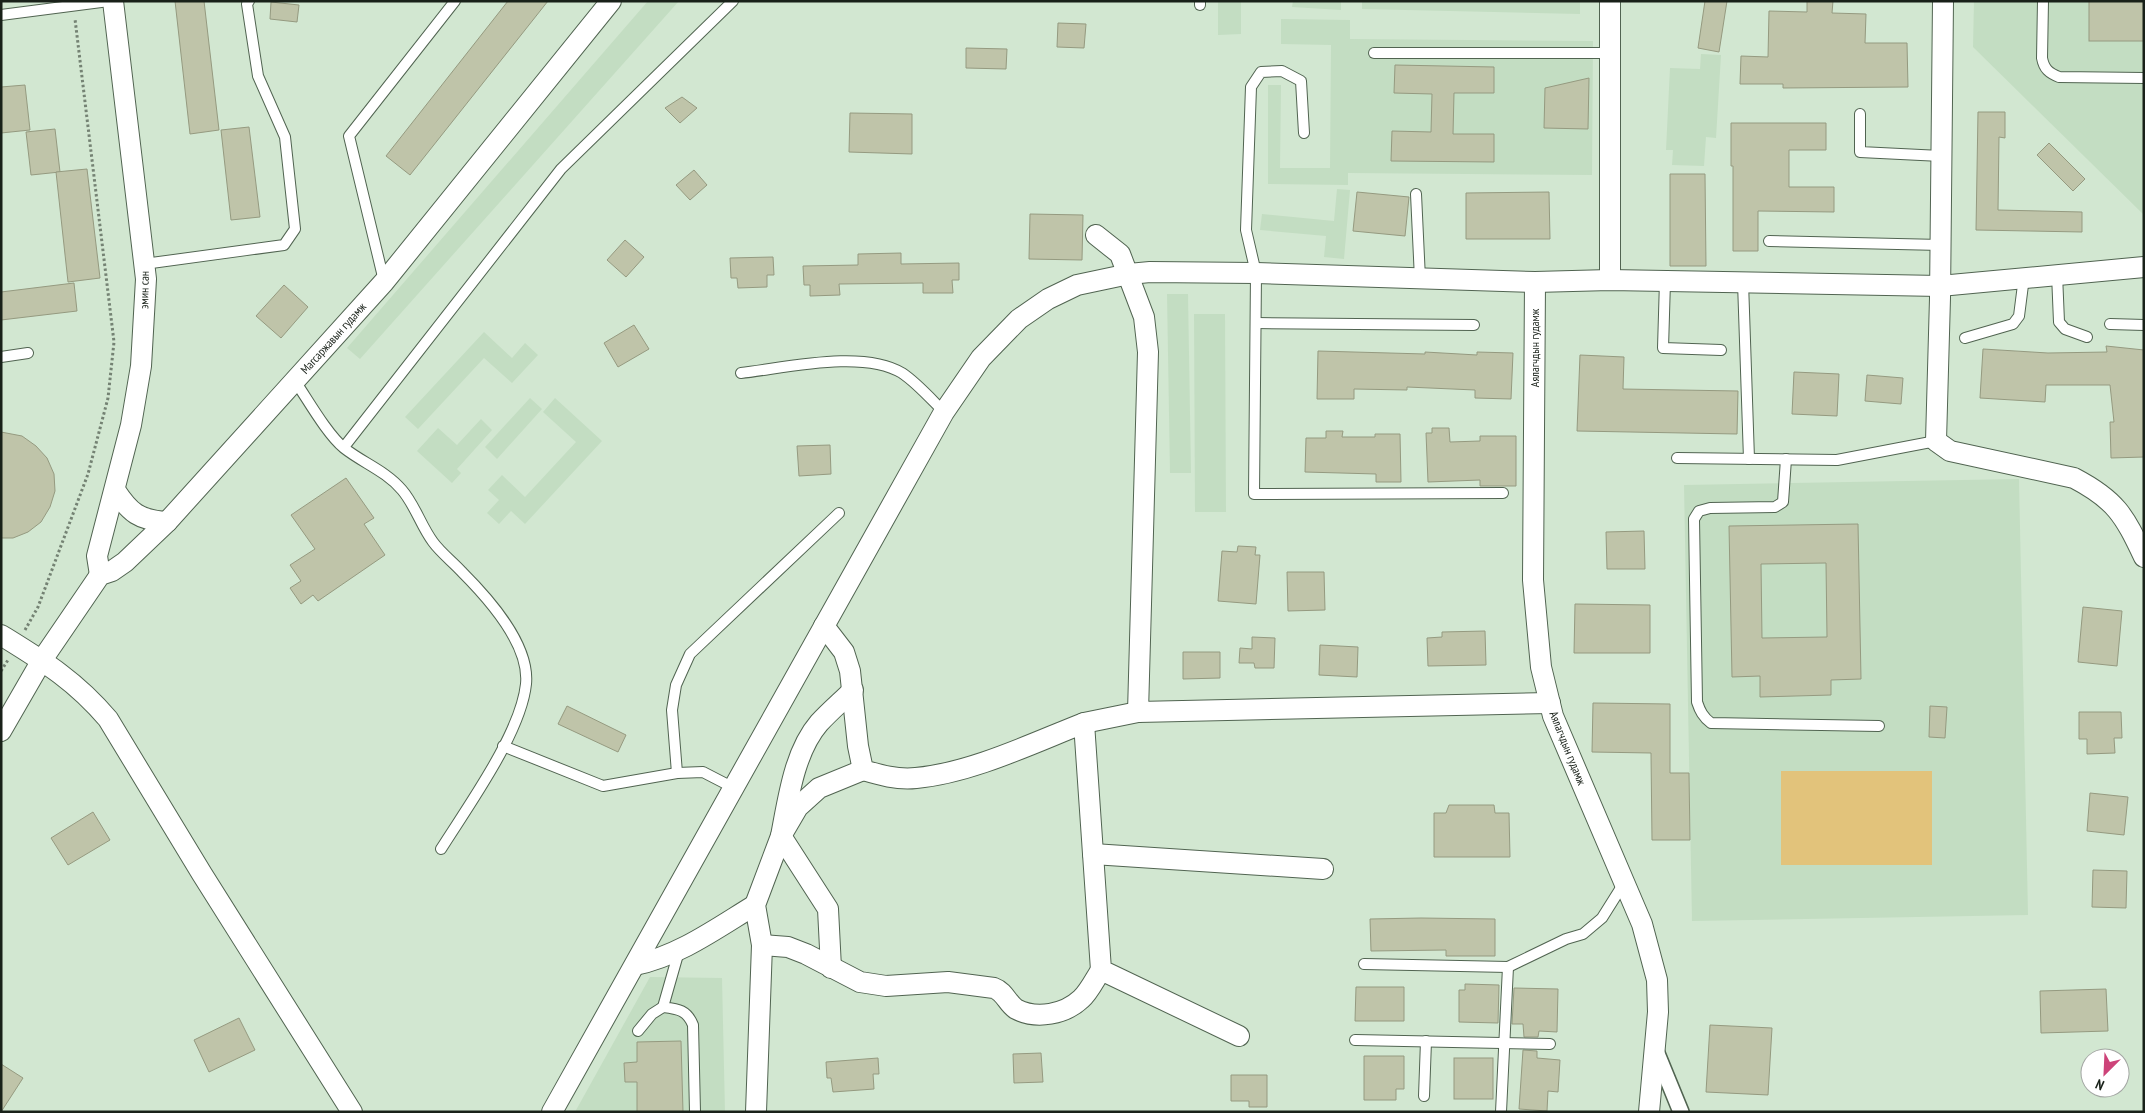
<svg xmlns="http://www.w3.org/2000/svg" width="2145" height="1113" font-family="'PT Sans Narrow',sans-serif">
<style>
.built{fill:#c3ddc2}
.green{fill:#e2c37b}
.building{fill:#bfc4a9;stroke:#959a80;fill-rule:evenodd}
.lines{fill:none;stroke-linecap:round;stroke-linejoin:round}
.service-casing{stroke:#516451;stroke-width:12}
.pedestrian-casing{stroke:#516451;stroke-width:18}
.minor-casing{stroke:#516451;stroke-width:22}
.path{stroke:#748273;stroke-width:3;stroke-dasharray:2.5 2.5;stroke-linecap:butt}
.service{stroke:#fff;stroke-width:10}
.pedestrian{stroke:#fff;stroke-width:15}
.minor{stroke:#fff;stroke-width:20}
.labels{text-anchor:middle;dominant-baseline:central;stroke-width:4.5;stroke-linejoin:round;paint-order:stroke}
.street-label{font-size:12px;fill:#192119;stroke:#fff}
</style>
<rect width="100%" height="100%" fill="#d2e7d1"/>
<!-- built -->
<g class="built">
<polygon points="648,1 679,1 360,359 347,348"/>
<polygon points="1218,1 1241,1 1241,34 1218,35"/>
<polygon points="1293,1 1341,1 1341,10 1292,7"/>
<polygon points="1362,1 1580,1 1580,14 1362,9"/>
<polygon points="1974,1 2144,1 2144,215 1973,47"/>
<polygon points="1281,19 1350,20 1350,39 1593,41 1592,175 1348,173 1348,185 1268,184 1268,85 1281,85 1280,168 1330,168 1331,45 1281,44"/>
<polygon points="1701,54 1721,55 1716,138 1706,137 1704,166 1672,165 1673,150 1666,150 1670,68 1700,69"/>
<polygon points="1337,189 1350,190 1344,259 1324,257 1326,236 1260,230 1262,214 1334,221"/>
<polygon points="1167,294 1188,294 1191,473 1170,473"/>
<polygon points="1194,314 1225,314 1226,512 1195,512"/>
<polygon points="484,332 512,358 525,343 538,355 512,383 484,358 418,429 405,417"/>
<polygon points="530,398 542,409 497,459 485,447"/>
<polygon points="555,398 602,441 525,524 511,511 499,524 487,513 499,500 488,490 502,475 525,497 576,442 543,412"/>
<polygon points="481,419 492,430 457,469 461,473 452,483 417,451 438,428 457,445"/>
<polygon points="2019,479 2028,915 1692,921 1684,485"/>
<polygon points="650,977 722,978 725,1112 575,1112"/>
</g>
<!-- green -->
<rect class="green" x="1781" y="771" width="151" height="94"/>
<!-- building -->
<g class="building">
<polygon points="175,1 204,1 219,130 190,134"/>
<polygon points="508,1 548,1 410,175 386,156"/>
<polygon points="1705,1 1727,1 1719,52 1698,48"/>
<polygon points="1807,1 1833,1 1832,13 1866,14 1865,43 1907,43 1908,87 1783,88 1783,84 1740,84 1741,56 1768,57 1769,11 1807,12"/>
<rect x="2089" y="1" width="55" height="40"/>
<polygon points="271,2 299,5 297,22 270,19"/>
<polygon points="1058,23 1086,24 1084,48 1057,47"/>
<polygon points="966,48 1007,49 1006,69 966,68"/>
<polygon points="1395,65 1494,67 1494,93 1454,93 1453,134 1494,134 1494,162 1391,161 1392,131 1431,132 1432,94 1394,93"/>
<polygon points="1589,78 1588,129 1544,128 1545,88"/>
<polygon points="25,85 30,130 1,133 1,87"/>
<polygon points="682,97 697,108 680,123 665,108"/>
<polygon points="1978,112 2005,112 2005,138 1999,137 1998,210 2082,212 2082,232 1976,230"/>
<polygon points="850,113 912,114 912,154 849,152"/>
<polygon points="1731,123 1826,123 1826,150 1789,150 1789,187 1834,187 1834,212 1758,211 1758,251 1733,251 1733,166 1731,166"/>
<polygon points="249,127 260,217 231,220 221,130"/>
<polygon points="55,129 60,172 31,175 26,132"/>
<polygon points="2049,143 2085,179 2073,191 2037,155"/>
<polygon points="87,169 100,278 68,282 56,172"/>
<polygon points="694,170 707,185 690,200 676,185"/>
<polygon points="1670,174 1705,174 1706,266 1670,266"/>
<polygon points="1357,192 1409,197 1405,236 1353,231"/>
<polygon points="1549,192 1550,239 1466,239 1466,193"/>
<polygon points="1030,214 1083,215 1082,260 1029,259"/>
<polygon points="625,240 644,257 626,277 607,260"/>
<polygon points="901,253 901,264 959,263 959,280 952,280 953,293 923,293 923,283 839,284 840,295 810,296 810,285 804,285 803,266 858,265 858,254"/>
<polygon points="773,257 774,275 767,275 767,287 738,288 737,278 731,278 730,258"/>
<polygon points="74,283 77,311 1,320 1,292"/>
<polygon points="284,285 308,307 281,338 256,316"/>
<polygon points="634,325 649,349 618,367 604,343"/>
<polygon points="2106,346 2144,350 2144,457 2111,458 2110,422 2114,422 2110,385 2046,385 2045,402 1980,398 1983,349 2048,353 2107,352"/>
<polygon points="1318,351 1425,354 1425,352 1477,355 1477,352 1513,353 1511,399 1475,398 1475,390 1407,387 1407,390 1354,389 1354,399 1317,399"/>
<polygon points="1580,355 1624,357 1623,389 1738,391 1737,434 1577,431"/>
<polygon points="1794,372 1839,374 1837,416 1792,414"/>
<polygon points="1867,375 1903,378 1901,404 1865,401"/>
<polygon points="1432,428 1449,428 1450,442 1480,441 1480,436 1516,436 1516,486 1480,486 1480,480 1428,482 1426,433 1432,433"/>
<polygon points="1326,431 1343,431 1342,437 1375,437 1375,434 1400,434 1401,482 1376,482 1376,474 1305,472 1306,438 1326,438"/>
<polygon points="1,432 22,436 36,446 47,458 54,474 55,491 50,507 41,522 28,532 13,538 1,538"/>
<polygon points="830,445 831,474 799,476 797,446"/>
<polygon points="346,478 374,518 364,524 385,555 318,601 313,595 301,604 290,588 301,581 290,565 315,549 291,515"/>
<path d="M1858,524L1861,679L1831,680V695L1760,697V676L1732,677L1729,526ZM1826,563L1827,637L1762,638L1761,564Z"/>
<polygon points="1644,531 1645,569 1607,569 1606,532"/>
<polygon points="1238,546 1256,547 1255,555 1260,555 1256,604 1218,601 1222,551 1237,552"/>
<polygon points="1287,572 1324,572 1325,610 1288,611"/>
<polygon points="1575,604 1650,605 1650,653 1574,653"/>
<polygon points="2083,607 2122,611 2117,666 2078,662"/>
<polygon points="1485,631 1486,665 1428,666 1427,638 1442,637 1442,632"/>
<polygon points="1252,637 1275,638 1274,668 1255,668 1254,663 1239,663 1240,648 1252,649"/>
<polygon points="1320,645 1358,647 1357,677 1319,675"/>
<polygon points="1183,652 1220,652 1220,678 1183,679"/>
<polygon points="1593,703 1670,704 1670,773 1689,773 1690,840 1652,840 1651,753 1592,752"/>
<polygon points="567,706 626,735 618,752 558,724"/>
<polygon points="1930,706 1947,707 1945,738 1929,737"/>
<polygon points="2079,712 2121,712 2122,738 2114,738 2115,753 2087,754 2087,739 2079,739"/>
<polygon points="2090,793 2128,797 2124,835 2087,831"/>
<polygon points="1449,805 1494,805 1495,813 1509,813 1510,857 1434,857 1434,813 1446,813"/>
<polygon points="93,812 110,840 68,865 51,838"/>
<polygon points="2093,870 2127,871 2126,908 2092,907"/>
<polygon points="1421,918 1495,919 1495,956 1446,956 1446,950 1371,951 1370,919"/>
<polygon points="1465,984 1499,985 1498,1023 1459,1022 1459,990 1465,990"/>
<polygon points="1356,987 1404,987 1404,1021 1355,1021"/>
<polygon points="1514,988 1558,989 1557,1032 1539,1031 1538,1037 1524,1037 1523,1024 1512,1024"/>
<polygon points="2106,989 2108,1031 2041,1033 2040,991"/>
<polygon points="239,1018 255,1050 209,1072 194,1040"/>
<polygon points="1710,1025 1772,1028 1768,1095 1706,1092"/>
<polygon points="681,1041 683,1112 637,1112 637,1082 625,1082 624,1063 637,1062 637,1042"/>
<polygon points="1523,1050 1537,1051 1537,1058 1560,1060 1558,1092 1548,1091 1547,1111 1519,1109"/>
<polygon points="1041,1053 1043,1082 1014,1083 1013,1054"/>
<polygon points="1364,1056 1404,1056 1404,1089 1396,1089 1396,1100 1364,1100"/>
<polygon points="878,1058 879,1074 873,1074 874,1089 833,1092 831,1078 827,1078 826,1062"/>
<rect x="1454" y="1058" width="39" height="41"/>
<polygon points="1,1064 23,1078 1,1112"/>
<polygon points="1231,1075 1267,1075 1267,1107 1249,1107 1249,1101 1231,1101"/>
</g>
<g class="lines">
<defs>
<g id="service">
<path d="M2043,1L2042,58C2044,69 2049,73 2059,77L2144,78"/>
<polyline points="1200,5 1200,1"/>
<polyline points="1,15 109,1"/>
<polyline points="1374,53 1610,53"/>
<polyline points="1860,114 1860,152 1941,156"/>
<polyline points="1304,133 1301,81 1282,71 1261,72 1251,87 1246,230 1256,273 1254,494 1503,493"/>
<polyline points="1416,194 1420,279"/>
<polyline points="1769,241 1941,245"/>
<polyline points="144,264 284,245 295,229 285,137 258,76 247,4 249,1"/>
<polyline points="2057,274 2059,322 2065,329 2087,337"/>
<polyline points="384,281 349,136 455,1"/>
<polyline points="1665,281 1663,348 1721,350"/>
<polyline points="1743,282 1749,459"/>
<polyline points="1256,323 1474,325"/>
<polyline points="2110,324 2144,325"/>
<polyline points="1965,338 2013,324 2019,316 2024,277"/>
<polyline points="1,357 28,353"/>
<path d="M741,373C785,368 863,349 902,373C917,383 931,399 944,412"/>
<path d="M295,381C308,400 327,434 344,448C363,463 386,471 402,490C415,505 421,526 433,542C441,553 453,562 462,572C488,598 530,644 526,684C521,733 468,806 441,849"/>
<polyline points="344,447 561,169 733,1"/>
<polyline points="1677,458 1837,460 1936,441"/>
<path d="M1786,459L1783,502L1775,507L1710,508L1699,511L1694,519L1697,702C1700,711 1703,717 1711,723L1879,726"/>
<polyline points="503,746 603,786 677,773 703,772 734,788"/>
<polyline points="677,773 672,710 676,685 690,654 839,513"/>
<path d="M679,951L663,1007C678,1009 687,1010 693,1025L695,1112"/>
<polyline points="1364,964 1508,967 1566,939 1583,934 1602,918 1624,883"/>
<polyline points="638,1031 652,1014 663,1007"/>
<polyline points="1355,1040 1550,1044"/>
<polyline points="1424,1096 1426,1041"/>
<polyline points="1501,1112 1508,967"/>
</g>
<polyline id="pedestrian" points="1656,1051 1681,1112"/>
<g id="minor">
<polyline points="1610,1 1610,280"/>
<path d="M1943,1L1940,298L1936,441L1950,451L2074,478C2116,500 2124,515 2144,557"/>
<polyline points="1096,235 1120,254 1144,317 1148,352 1138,712 1550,703"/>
<polyline points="1535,282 1533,580 1541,667 1553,716 1642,924 1657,980 1658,1012 1649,1112"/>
<path d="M115,490C130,513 139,520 167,522"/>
<polyline points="100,575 97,556 131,425 141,366 146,279 113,1"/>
<path d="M824,626L844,652L850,671L858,746L863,770C880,775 897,780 916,778C971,773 1033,743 1084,723L1101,970L1239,1036"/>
<path d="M1,635C43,661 75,680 108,719L202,874L352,1112"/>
<polyline points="1084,723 1138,712"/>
<polyline points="1,731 42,660 100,575 112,571 125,562 167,522 384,282 611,1"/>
<polyline points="1093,854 1323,869"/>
<path d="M762,945L788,947L806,954L860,982L886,986L948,982L994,988C1005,992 1007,1003 1016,1009C1037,1020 1065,1014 1081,999C1089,992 1095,979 1101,970"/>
<path d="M635,965C679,956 717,928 755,905"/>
<path d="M831,968L828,909L781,836C788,800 794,752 819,723C830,711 842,701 853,690"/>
<polyline points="552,1112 944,412 981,358 1019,319 1048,299 1077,285 1129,274 1150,272 1256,273 1535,282 1610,280 1940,286 2144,267"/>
<polyline points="756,1112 762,945 755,905 781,836 798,807 819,788 863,770"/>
</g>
</defs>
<!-- service casing -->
<use href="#service" class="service-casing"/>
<!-- pedestrian casing -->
<use href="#pedestrian" class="pedestrian-casing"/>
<!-- minor casing -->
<use href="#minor" class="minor-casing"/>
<!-- path -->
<g class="path">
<polyline points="25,630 38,607 88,474 108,398 114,342 75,19"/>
<polyline points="1,671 8,660"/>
</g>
<!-- service -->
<use href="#service" class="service"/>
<!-- pedestrian -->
<use href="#pedestrian" class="pedestrian"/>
<!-- minor -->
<use href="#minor" class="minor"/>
</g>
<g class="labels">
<!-- street labels -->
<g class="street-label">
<text transform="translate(144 290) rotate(-89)">эмин сан</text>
<text transform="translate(333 338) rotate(-48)">Магсаржавын гудамж</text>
<text transform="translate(1534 348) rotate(-90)">Аялагчдын гудамж</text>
<text transform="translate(1568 748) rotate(68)">Аялагчдын гудамж</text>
</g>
</g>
<!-- border -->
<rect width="2145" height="1113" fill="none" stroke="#192119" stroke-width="5"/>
<!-- north arrow -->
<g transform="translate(2105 1073) rotate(204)"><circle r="24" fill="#ffffff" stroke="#a3a6a3"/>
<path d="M0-4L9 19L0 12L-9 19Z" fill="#cd4379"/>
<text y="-8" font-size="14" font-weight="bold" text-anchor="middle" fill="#192119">N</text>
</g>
</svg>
